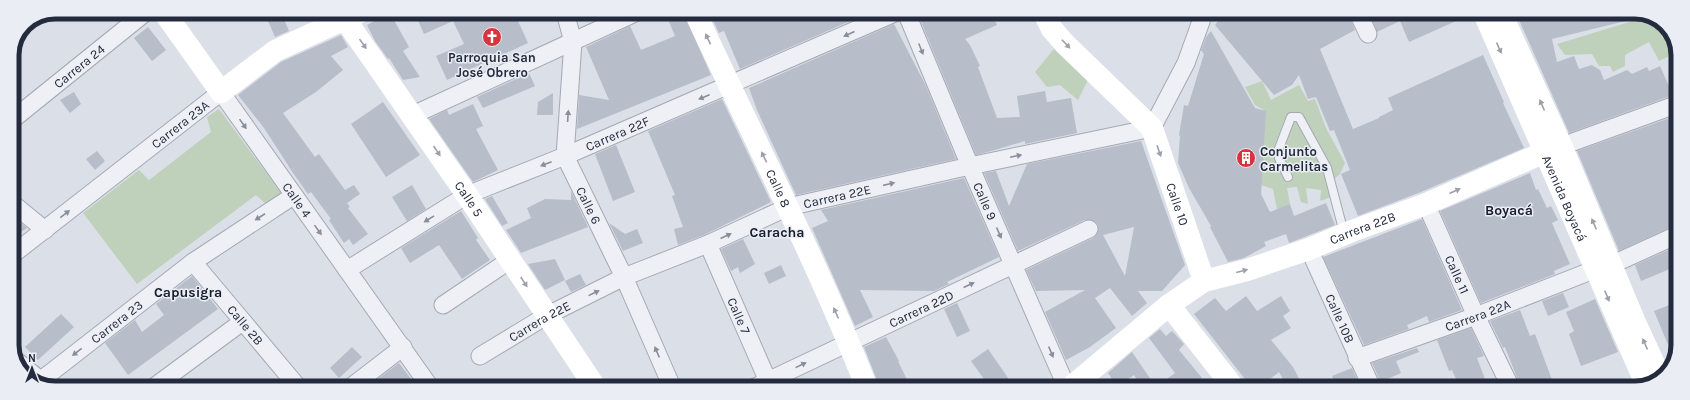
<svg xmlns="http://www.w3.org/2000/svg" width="1690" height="400" font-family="Karla,sans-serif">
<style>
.green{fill:#bfd1bb}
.building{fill:#b8bdca;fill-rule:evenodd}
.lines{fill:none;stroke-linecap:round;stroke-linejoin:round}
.lane-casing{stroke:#a4a9b4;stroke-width:10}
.street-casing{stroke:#a4a9b4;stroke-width:19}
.lane{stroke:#eef0f5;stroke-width:8}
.street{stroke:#eef0f5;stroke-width:17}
.secondary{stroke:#fff;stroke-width:22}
.oneway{fill:#898e9a}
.oneway2{fill:#9ca0a8}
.labels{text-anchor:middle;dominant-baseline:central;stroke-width:3;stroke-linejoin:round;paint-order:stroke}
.poi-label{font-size:13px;font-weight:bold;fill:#242b3e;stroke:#eaeef4}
.street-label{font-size:13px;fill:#242b3e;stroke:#eaeef4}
.neighbourhood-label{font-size:14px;font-weight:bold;fill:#171d2e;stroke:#eaeef4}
.rim{fill:none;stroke:#242b3e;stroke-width:5}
</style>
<rect width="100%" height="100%" fill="#dbdfe7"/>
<!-- green -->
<g class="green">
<polygon points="1649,16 1667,27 1678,50 1678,52 1659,61 1649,42 1625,55 1625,66 1613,72 1610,66 1599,66 1592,54 1565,55 1557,44"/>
<polygon points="1054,49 1088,80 1078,100 1060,85 1047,87 1035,72"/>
<polygon points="1262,81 1271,100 1299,85 1308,101 1315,99 1326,128 1345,163 1340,174 1329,184 1331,197 1320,201 1321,190 1306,188 1308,204 1301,202 1297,187 1287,188 1290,204 1277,210 1273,189 1261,185 1264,110 1255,105 1245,87"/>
<polygon points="219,109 282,194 266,204 256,195 137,284 83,213 139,170 149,180 211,132 207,117"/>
</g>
<!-- building -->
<g class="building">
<polygon points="264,12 281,12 289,31 275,37"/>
<polygon points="414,12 514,12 528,43 447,80 436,56 464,44 453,21 424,34"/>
<polygon points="665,12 683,12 711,75 577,129 579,95 609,100 586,47 630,26 641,50 675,36"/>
<polygon points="709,12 871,12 740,69 724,31 719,33"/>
<polygon points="917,12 992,13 997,25 965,39 970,45 980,66 978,67 997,118 1020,117 1017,96 1045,91 1047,102 1071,98 1077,133 1025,144 1025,141 995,150 976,155"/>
<polygon points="390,13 409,47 403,51 420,77 403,80 389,58 388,59 375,41 367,25"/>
<polygon points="1224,13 1348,13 1355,30 1320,49 1353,129 1379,118 1379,117 1393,110 1388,98 1483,55 1504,102 1503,103 1524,148 1421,192 1358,216 1341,174 1350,170 1334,130 1330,131 1316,97 1308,99 1299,75 1292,85 1274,95 1215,25"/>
<polygon points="1369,13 1472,13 1472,14 1409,42 1400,21 1377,32"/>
<polygon points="1516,13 1641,13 1642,17 1552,39 1557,62 1574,56 1579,69 1592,65 1600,70 1604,80 1627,70 1632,74 1647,67 1649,71 1660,66 1673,95 1569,133"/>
<polygon points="894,24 926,86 956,159 796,195 757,110 749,88"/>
<polygon points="148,27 166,50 152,61 134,38"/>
<polygon points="1211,31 1255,108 1266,111 1261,194 1270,212 1290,204 1294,216 1326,203 1335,225 1289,243 1286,234 1264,242 1266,246 1244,258 1228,262 1210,227 1211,226 1189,188 1178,163 1180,136 1179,135 1184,105 1188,106 1204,54 1201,50 1206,37"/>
<polygon points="341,35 348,47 331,56 343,70 316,92 283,113 315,157 319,154 345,190 354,185 360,194 347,203 350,207 348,208 368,234 353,245 349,239 344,243 329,220 331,219 311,192 308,194 293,173 264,128 238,95 281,62"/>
<polygon points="529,73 535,86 483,108 477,97"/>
<polygon points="74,92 81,104 70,113 60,100"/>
<polygon points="553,93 553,115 537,115 538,102"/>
<polygon points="722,99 771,202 704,235 678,245 674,229 683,227 672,196 675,195 648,131"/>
<polygon points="383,102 420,155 386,177 351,124"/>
<polygon points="473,104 483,126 476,129 498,170 473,182 429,119 447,110 449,115"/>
<polygon points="1678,115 1677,221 1670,224 1671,227 1619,251 1577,151"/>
<path d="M1141,141L1185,265L1162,291H1138L1147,303L1132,316L1110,288L1095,298L1116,328L1090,347L1066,360L1045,312L1085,290L1036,291L1026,270L1093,238L1097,234L1098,225L1094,221L1085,220L1018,251L984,173L996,171L1009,206L1027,164ZM1134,227L1125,276L1103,235Z"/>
<polygon points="616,145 635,192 613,201 595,154"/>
<polygon points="97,151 105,161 95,170 86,159"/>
<polygon points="1530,173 1536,190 1538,189 1547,208 1551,206 1558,220 1552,223 1570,264 1554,271 1555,274 1481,303 1440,211"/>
<polygon points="964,178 999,257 947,282 949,284 934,291 860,290 873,317 855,326 812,228 828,221 821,210"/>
<polygon points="412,185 426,209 407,221 392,197"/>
<polygon points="571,191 588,227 521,253 506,230 531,218 527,208 545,199 571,200"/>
<polygon points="492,196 508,223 502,226 485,199"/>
<polygon points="461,211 478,238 476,240 490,260 462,279 439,245 410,263 401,248"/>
<polygon points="12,216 27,228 12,238"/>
<polygon points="1422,219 1462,310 1429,322 1427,316 1407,325 1409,329 1364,345 1323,257"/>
<polygon points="609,223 625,234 637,229 643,243 623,251"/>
<polygon points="743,239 755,264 740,273 738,267 731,271 721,249"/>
<polygon points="1677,246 1677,266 1641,281 1635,265"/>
<polygon points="555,259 565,280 545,290 528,264"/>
<polygon points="781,265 786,276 769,284 764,273"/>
<polygon points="580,274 586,285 571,292 565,281"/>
<polygon points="192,276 218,309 128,375 105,343 135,320 142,332 164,315 156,304"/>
<polygon points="1563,293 1569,307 1548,316 1542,301"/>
<polygon points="1246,296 1257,311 1281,296 1290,311 1283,316 1291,328 1271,340 1293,367 1304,388 1288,388 1279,372 1259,388 1252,388 1194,314 1215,298 1226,311"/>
<polygon points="1595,299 1618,352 1581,366 1569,334 1574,331 1566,312"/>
<polygon points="1677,302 1677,353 1674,359 1654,311"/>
<polygon points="957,303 970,331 957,337 944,309"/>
<polygon points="1520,310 1530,336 1535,334 1555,388 1521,388 1505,347 1503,348 1490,321"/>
<polygon points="61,314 74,327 38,360 25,347"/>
<polygon points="1471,328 1484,356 1477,358 1488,387 1498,383 1500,388 1460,388 1452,370 1449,371 1437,340"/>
<polygon points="1160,329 1166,336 1172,331 1184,344 1179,350 1202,378 1190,388 1142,388 1134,375 1117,387 1108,373 1132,352 1156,387 1175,373 1149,338"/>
<polygon points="886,337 899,361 898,361 911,388 880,388 864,347"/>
<polygon points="352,347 362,357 339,378 330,368"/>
<polygon points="1417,348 1419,352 1396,361 1401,373 1383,381 1383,379 1380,381 1372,363"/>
<polygon points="988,349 1015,388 1000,388 995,382 986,382 971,361"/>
<polygon points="399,363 417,387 367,387"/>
<polygon points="1352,368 1361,388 1337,388 1332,376"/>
</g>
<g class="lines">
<defs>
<polyline id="lane" points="1288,177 1279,158 1278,151 1291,117 1299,117 1327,168 1344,233"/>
<g id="street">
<path id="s1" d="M565,12L573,42L565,156L624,277L672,387"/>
<path id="s2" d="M906,12L970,166L1067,388"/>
<polyline points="1358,13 1368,34"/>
<polyline points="413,115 637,12"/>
<path id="s3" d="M12,120L146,12"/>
<polyline points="1551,150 1678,104"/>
<polyline points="12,203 45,230"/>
<path id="s4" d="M1426,204L1476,316L1511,388"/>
<path id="s5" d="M708,244L771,388"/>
<path id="s6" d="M1309,249L1372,388"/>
<path id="s7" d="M12,255L221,92L430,387"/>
<path id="s8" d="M193,262L298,387"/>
<polyline points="1611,265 1677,235"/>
<path id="s9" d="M347,270L467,195L565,156L897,12"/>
<polyline points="443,305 510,260"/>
<path id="s10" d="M480,356L546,316L624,277L708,244L788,207L970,166L1152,128L1186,63L1204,13"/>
<path id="s11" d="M1357,358L1476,316L1596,269"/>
<polyline points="18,362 49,387"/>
<path id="s12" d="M40,381L193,262L293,196"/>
<polyline points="154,387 242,322"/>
<polyline points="351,387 403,347"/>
<path id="s13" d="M753,388L1089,229"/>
</g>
</defs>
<!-- lane casing -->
<use href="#lane" class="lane-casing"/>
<!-- street casing -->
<use href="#street" class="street-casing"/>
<!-- lane -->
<use href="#lane" class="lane"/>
<!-- street -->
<use href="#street" class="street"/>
<!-- secondary -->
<g class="secondary">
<polyline points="164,12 221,92 275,51 360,12"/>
<path id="s14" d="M340,12L467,195L595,387"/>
<path id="s15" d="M695,12C753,137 816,259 867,388"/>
<path id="s16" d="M1044,13L1052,29L1065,44L1152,128L1204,281"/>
<path id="s17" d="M1484,13L1646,384"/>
<polyline points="1501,13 1561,145 1634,320 1661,379"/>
<polyline points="1169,305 1234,388"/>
<path id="s18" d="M1070,388L1169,305L1204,281L1247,270L1309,249L1352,231L1426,204L1545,152"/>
</g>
</g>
<!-- one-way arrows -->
<defs><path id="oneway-solid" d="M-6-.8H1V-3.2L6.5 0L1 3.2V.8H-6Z"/></defs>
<g class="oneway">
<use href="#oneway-solid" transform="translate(849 34) rotate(156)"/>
<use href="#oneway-solid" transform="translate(921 49) rotate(68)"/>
<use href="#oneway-solid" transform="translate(704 97) rotate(157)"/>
<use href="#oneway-solid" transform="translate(568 116) rotate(-86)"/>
<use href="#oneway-solid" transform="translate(243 124) rotate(55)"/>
<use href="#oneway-solid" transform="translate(1016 156) rotate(-12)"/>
<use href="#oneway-solid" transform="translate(546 164) rotate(159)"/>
<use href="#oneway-solid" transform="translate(889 184) rotate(-13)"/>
<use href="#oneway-solid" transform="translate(65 214) rotate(-38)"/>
<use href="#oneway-solid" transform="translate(260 217) rotate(147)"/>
<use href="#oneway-solid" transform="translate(429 219) rotate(148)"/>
<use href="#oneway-solid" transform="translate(318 230) rotate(54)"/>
<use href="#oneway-solid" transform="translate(999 233) rotate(66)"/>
<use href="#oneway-solid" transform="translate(726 236) rotate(-25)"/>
<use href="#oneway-solid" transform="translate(969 285) rotate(-25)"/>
<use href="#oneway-solid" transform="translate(594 293) rotate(-26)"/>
<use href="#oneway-solid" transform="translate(77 352) rotate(142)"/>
<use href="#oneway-solid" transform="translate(657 352) rotate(-113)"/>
<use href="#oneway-solid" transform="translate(1051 352) rotate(67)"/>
<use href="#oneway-solid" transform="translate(801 365) rotate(-26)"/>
</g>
<g class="oneway2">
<use href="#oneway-solid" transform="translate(708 39) rotate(-115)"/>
<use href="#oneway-solid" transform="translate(363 44) rotate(55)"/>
<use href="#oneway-solid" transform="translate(1066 44) rotate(46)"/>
<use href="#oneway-solid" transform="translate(1499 48) rotate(66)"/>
<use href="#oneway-solid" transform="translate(1542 105) rotate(-114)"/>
<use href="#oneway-solid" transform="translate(437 151) rotate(56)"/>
<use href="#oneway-solid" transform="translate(1159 151) rotate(71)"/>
<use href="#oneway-solid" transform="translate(764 157) rotate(-116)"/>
<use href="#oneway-solid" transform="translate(1455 191) rotate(-24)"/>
<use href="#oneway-solid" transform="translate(1594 224) rotate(-113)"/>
<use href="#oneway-solid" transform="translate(1242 271) rotate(-15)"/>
<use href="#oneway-solid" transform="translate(524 282) rotate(57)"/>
<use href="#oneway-solid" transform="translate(1607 296) rotate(67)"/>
<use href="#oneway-solid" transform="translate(836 313) rotate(-114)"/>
<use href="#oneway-solid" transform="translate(1645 344) rotate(-114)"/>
</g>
<!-- icons -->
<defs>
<symbol id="church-disc" viewBox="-11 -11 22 22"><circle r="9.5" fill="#d83440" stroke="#eaeef4"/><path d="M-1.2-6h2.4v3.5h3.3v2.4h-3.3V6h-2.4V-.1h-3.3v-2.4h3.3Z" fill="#fff"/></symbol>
<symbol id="building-disc" viewBox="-11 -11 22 22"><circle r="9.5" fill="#d83440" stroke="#eaeef4"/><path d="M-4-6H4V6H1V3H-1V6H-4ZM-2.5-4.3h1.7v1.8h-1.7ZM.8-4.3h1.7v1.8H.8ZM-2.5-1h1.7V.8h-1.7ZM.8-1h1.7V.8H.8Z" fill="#fff"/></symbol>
</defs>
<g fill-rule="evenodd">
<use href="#church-disc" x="481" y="26" width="22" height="22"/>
<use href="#building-disc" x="1235" y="147" width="22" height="22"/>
</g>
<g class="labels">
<!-- poi labels -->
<g class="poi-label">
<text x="492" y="57">Parroquia San<tspan x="492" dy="15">José Obrero</tspan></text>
<text x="1260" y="151" text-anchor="start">Conjunto<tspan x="1260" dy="15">Carmelitas</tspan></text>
</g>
<!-- street labels -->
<g class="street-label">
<text stroke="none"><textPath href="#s3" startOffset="86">Carrera 24</textPath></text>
<text stroke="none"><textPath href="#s7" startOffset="213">Carrera 23A</textPath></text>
<text stroke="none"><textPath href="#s9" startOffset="304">Carrera 22F</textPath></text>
<text stroke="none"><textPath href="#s15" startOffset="195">Calle 8</textPath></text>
<text stroke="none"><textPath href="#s10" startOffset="393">Carrera 22E</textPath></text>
<text stroke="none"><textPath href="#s17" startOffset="202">Avenida Boyacá</textPath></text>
<text stroke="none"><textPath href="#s14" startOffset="227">Calle 5</textPath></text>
<text stroke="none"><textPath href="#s7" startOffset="397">Calle 4</textPath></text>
<text stroke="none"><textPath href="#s2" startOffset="205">Calle 9</textPath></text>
<text stroke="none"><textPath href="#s16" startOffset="239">Calle 10</textPath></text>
<text stroke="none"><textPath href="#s1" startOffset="200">Calle 6</textPath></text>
<text stroke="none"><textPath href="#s18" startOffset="339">Carrera 22B</textPath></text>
<text stroke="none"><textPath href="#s4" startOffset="77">Calle 11</textPath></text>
<text stroke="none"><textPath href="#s13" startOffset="186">Carrera 22D</textPath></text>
<text stroke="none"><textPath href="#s11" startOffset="128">Carrera 22A</textPath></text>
<text stroke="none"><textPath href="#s5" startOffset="78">Calle 7</textPath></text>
<text stroke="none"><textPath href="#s6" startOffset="76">Calle 10B</textPath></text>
<text stroke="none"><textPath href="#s12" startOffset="97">Carrera 23</textPath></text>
<text stroke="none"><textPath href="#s10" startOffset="69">Carrera 22E</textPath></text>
<text stroke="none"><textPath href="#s8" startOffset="82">Calle 2B</textPath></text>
</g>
<!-- neighbourhood labels -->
<g class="neighbourhood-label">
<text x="1509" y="210">Boyacá</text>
<text x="777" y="232">Caracha</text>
<text x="188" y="292">Capusigra</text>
</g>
</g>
<!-- crop -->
<path d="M0 0H1690V400H0ZM55 19H1635A36 36 0 0 1 1671 55V345A36 36 0 0 1 1635 381H55A36 36 0 0 1 19 345V55A36 36 0 0 1 55 19Z" fill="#eaeef4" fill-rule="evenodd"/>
<path class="rim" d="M55 19H1635A36 36 0 0 1 1671 55V345A36 36 0 0 1 1635 381H55A36 36 0 0 1 19 345V55A36 36 0 0 1 55 19Z"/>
<!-- north arrow -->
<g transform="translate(32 368)" stroke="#eaeef4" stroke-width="3" paint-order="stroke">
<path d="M0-3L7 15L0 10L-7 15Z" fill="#242b3e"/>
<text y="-6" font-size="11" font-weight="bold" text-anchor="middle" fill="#242b3e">N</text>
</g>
</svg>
